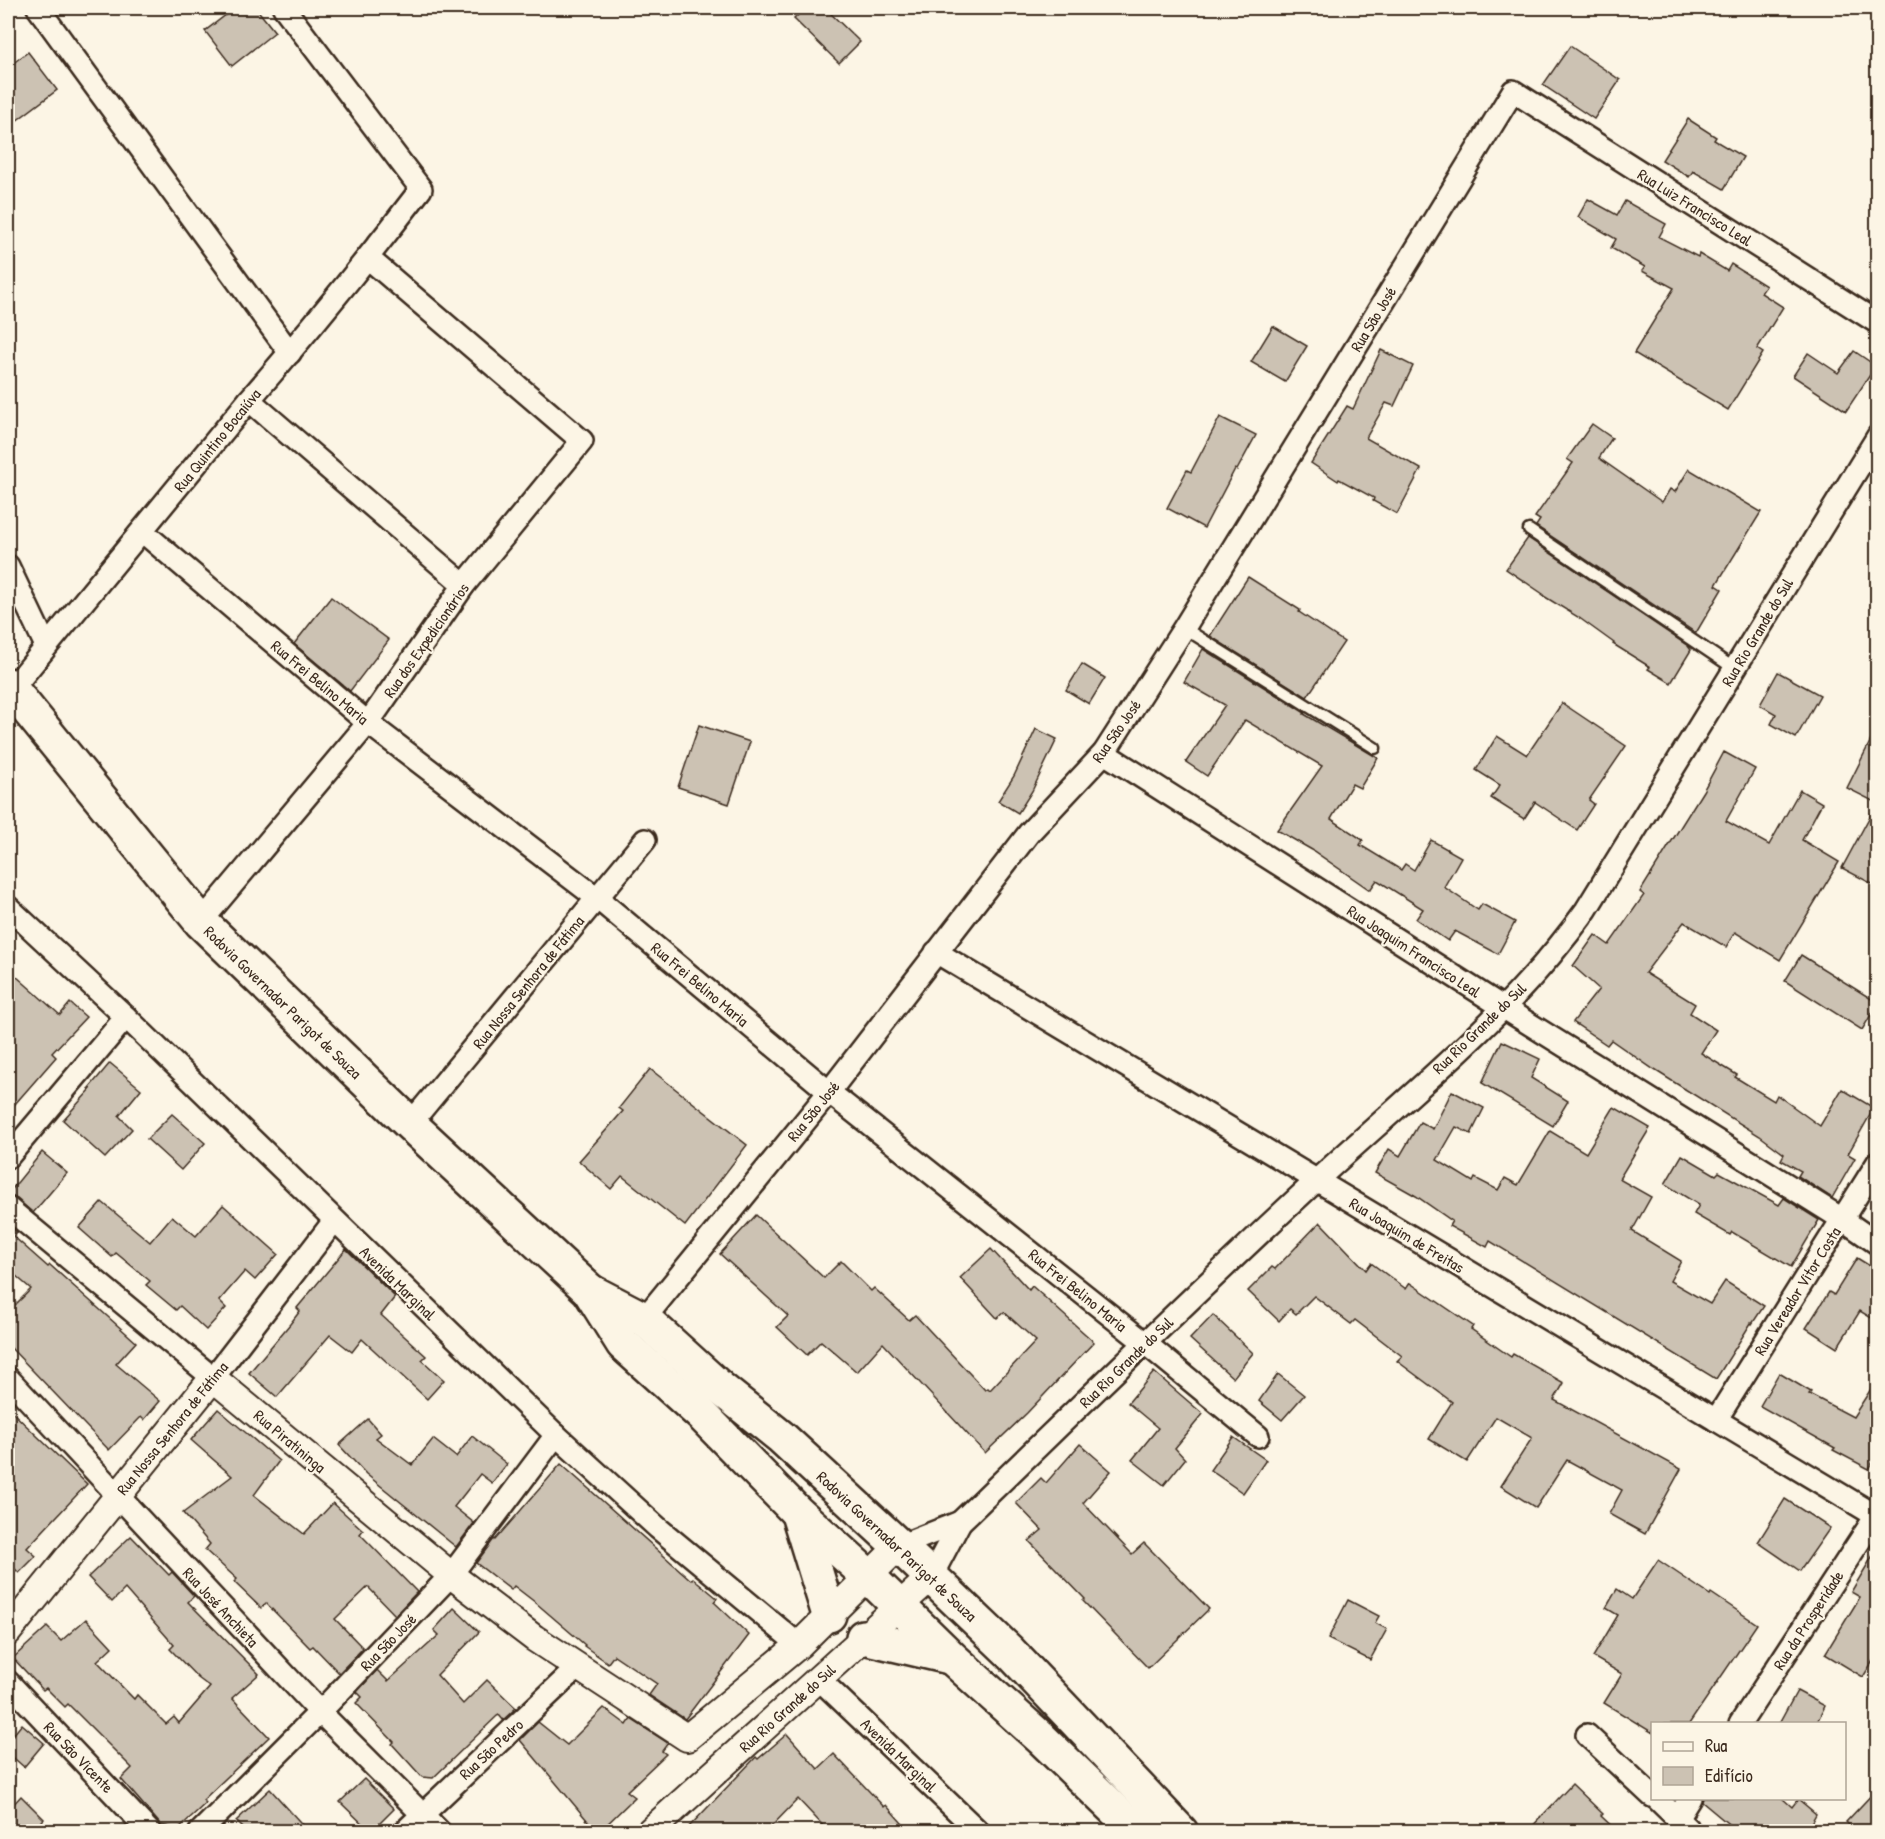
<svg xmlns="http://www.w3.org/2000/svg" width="1885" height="1839" font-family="'Patrick Hand',sans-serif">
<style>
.building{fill:#ccc2b3;stroke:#3b2a1e;stroke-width:1.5}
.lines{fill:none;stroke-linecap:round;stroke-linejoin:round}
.service-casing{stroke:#3b2a1e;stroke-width:15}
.minor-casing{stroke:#3b2a1e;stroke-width:26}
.tertiary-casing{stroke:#3b2a1e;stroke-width:30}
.primary-casing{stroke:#3b2a1e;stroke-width:38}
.service{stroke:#fcf5e5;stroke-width:10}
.minor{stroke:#fcf5e5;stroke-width:21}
.tertiary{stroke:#fcf5e5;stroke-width:26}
.primary{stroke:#fcf5e5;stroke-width:33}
.labels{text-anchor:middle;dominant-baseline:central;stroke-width:4.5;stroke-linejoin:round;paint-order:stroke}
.street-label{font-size:16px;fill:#3b2a1e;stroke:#fcf5e5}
</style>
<rect width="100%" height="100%" fill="#fcf5e5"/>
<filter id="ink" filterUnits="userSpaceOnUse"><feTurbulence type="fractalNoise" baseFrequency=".0167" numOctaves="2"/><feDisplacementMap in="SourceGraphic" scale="12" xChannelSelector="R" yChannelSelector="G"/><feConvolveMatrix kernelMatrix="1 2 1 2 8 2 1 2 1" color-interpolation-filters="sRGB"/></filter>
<g filter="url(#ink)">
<!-- building -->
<g class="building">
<polygon points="235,8 256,8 275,32 232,66 205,31"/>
<polygon points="805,8 825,8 860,42 839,63 794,19"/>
<polygon points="1570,46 1620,80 1594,119 1543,85"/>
<polygon points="28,52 57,90 8,127 8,67"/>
<polygon points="1688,119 1716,137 1714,140 1743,157 1724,189 1693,171 1689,177 1662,160"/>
<polygon points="1588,199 1617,215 1625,201 1666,224 1659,237 1698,257 1699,254 1727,271 1731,264 1766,286 1761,293 1783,307 1757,349 1763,353 1728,410 1634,353 1674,288 1642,271 1645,267 1611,248 1616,239 1578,217"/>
<polygon points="1273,326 1307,346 1285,382 1251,362"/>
<polygon points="1381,350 1413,366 1394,406 1386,403 1366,438 1421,469 1397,514 1373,501 1374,498 1339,479 1338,481 1311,463 1347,406 1353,409"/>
<polygon points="1854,351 1876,366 1846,411 1793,376 1808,353 1838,373"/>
<polygon points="1220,417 1256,435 1237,470 1235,469 1204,528 1167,508 1187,470 1191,472"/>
<polygon points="1592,424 1612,438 1599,458 1662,502 1670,489 1675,492 1689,469 1761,512 1716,585 1722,589 1696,633 1536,526 1540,520 1535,517 1573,463 1567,459"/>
<polygon points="1528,538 1688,646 1691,650 1671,683 1648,669 1650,667 1613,644 1614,643 1578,617 1542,595 1543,594 1506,569"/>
<polygon points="1248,577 1300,610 1299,612 1344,642 1307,697 1210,636"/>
<polygon points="331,597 389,640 350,691 294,644"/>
<polygon points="1203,649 1305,713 1304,714 1378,758 1360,788 1352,784 1331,819 1363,840 1360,845 1401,870 1405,864 1414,870 1431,840 1461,857 1444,887 1478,910 1482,904 1515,922 1498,954 1455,931 1448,941 1416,919 1423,909 1377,880 1370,890 1312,850 1277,830 1322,766 1245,720 1207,776 1186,762 1225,705 1184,682"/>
<polygon points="1082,664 1105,678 1089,704 1066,690"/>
<polygon points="1778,672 1820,695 1796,738 1771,724 1776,714 1760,705"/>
<polygon points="1562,703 1626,746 1589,800 1594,804 1577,830 1535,802 1524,819 1491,798 1500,785 1476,770 1497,736 1527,755"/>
<polygon points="699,725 750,742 729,804 678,787"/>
<polygon points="1878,726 1878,887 1842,868 1877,803 1847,788"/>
<polygon points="1036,729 1057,739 1032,791 1018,813 998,801 1014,776"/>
<polygon points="1724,752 1755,769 1726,821 1769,845 1800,790 1822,803 1802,840 1839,862 1780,960 1735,932 1726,947 1684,922 1645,973 1695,1004 1690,1013 1716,1030 1701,1053 1737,1075 1735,1077 1774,1101 1777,1095 1820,1126 1842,1089 1874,1108 1848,1154 1855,1158 1832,1198 1798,1176 1801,1171 1781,1160 1784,1154 1760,1136 1653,1069 1611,1040 1607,1045 1573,1022 1599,989 1573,966 1595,935 1609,945 1644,895 1640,892 1703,791"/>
<polygon points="1801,955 1878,1003 1862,1030 1785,981"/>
<polygon points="8,969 60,1015 70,1003 86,1017 52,1053 56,1057 8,1112"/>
<polygon points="1502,1041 1540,1059 1531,1078 1568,1101 1553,1126 1482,1083"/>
<polygon points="110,1063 141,1089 119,1116 132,1129 105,1158 63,1120 91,1089 89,1088"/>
<polygon points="650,1069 747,1145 685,1226 622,1176 611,1189 579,1161 623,1111 619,1108"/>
<polygon points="1452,1091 1484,1108 1471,1134 1456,1127 1437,1160 1473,1182 1475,1178 1498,1190 1505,1178 1518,1185 1550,1131 1586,1153 1614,1107 1650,1128 1619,1179 1651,1197 1632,1231 1681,1261 1670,1281 1710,1304 1725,1281 1764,1306 1752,1324 1751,1323 1716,1379 1490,1241 1487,1247 1449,1226 1452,1221 1416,1196 1375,1173 1389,1149 1400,1156 1420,1122 1433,1129"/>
<polygon points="172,1114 205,1143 181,1170 147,1139"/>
<polygon points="42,1152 67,1173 33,1213 16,1198 8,1196 8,1194"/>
<polygon points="1682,1155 1716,1175 1719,1172 1779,1205 1784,1198 1819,1220 1791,1267 1732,1232 1730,1235 1694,1214 1699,1205 1665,1184"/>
<polygon points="102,1202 150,1242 172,1216 196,1236 223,1205 278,1254 255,1280 245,1271 219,1301 226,1308 206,1330 180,1306 176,1310 146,1285 150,1281 116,1253 112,1257 79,1228"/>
<polygon points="756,1215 824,1278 841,1261 871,1291 874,1288 909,1320 915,1315 985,1390 988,1388 990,1390 1036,1341 1004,1312 997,1318 960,1278 991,1249 1029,1290 1032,1286 1094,1342 1027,1413 985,1453 883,1343 857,1372 821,1341 807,1355 777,1327 788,1316 720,1254"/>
<polygon points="1320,1222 1366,1270 1371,1263 1406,1289 1410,1283 1473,1326 1471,1329 1511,1357 1513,1354 1564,1383 1554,1400 1681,1469 1645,1534 1609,1514 1622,1490 1567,1460 1536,1508 1501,1486 1532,1438 1496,1417 1467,1462 1429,1439 1452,1402 1397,1361 1402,1356 1355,1320 1351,1324 1314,1296 1296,1314 1290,1309 1279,1321 1248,1291 1272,1267 1275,1269"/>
<polygon points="8,1224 17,1232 13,1236 48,1267 50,1265 136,1342 116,1364 160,1401 144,1420 141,1417 109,1450 8,1345 8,1312 31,1289 8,1269"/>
<polygon points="346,1249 395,1297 381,1315 426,1356 422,1360 444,1380 427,1399 362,1339 352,1352 330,1335 277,1397 249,1373 290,1324 300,1311 297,1308"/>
<polygon points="1857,1258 1878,1271 1878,1322 1860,1311 1837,1348 1806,1328 1829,1292 1834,1295"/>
<polygon points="1213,1315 1253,1353 1233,1378 1190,1339"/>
<polygon points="1154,1372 1203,1414 1175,1448 1185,1459 1164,1485 1132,1460 1158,1428 1128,1403"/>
<polygon points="1779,1373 1811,1392 1809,1394 1853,1417 1878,1378 1878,1453 1869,1469 1833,1450 1835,1448 1760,1406"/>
<polygon points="1278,1374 1304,1395 1282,1420 1259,1401"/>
<polygon points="8,1408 87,1484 27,1548 36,1556 19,1573 11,1565 8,1569"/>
<polygon points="218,1409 279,1461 254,1495 304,1534 333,1503 363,1530 360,1534 417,1592 395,1615 368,1587 335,1619 363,1648 339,1673 313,1646 310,1648 266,1603 261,1608 234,1582 237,1579 205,1550 210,1544 183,1513 232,1476 191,1440"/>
<polygon points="368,1419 381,1434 376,1438 412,1465 433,1439 456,1457 472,1436 507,1464 492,1483 480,1474 454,1507 474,1523 456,1547 366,1474 339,1445"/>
<polygon points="1233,1437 1266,1460 1243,1493 1210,1470"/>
<polygon points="1080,1444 1111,1471 1083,1503 1132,1554 1144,1543 1209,1609 1148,1668 1083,1601 1085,1599 1029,1541 1042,1530 1016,1503 1041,1478 1046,1483"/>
<polygon points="561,1464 691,1580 693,1578 717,1598 714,1602 749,1635 685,1719 649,1695 657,1684 614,1655 608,1663 584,1646 585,1645 536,1603 514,1586 511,1590 476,1563 494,1539 495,1540"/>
<polygon points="1785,1499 1830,1528 1800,1571 1758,1542"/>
<polygon points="131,1536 169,1575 172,1572 194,1596 188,1602 259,1674 232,1698 269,1737 203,1800 206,1803 178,1829 161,1825 121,1779 132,1768 68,1704 65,1707 46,1688 43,1690 13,1658 47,1627 61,1641 86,1619 112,1647 97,1661 134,1699 137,1695 166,1724 174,1717 179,1723 210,1687 198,1678 170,1649 174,1645 125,1589 112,1602 88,1577"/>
<polygon points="1878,1547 1878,1653 1863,1677 1825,1654 1860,1597 1851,1592"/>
<polygon points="1658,1560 1710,1595 1711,1593 1757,1624 1689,1724 1653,1724 1653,1733 1604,1703 1622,1674 1593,1657 1618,1615 1606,1608 1617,1589 1632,1599"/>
<polygon points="1348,1600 1379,1616 1375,1623 1387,1629 1370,1660 1328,1639"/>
<polygon points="454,1608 479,1632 437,1675 463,1704 487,1680 516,1708 503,1720 499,1715 497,1716 433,1778 422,1777 392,1744 394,1742 356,1703 362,1697 357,1692 377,1670 388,1681 439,1635 434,1630"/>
<polygon points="1797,1691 1825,1706 1816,1724 1779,1724"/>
<polygon points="604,1708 627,1725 631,1719 668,1743 662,1751 666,1754 627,1791 635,1797 599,1832 597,1832 520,1740 538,1722 567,1745"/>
<polygon points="22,1724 44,1743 24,1767 8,1753 8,1741"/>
<polygon points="787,1734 818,1769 834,1754 884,1807 886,1805 910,1832 829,1832 798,1799 766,1832 684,1832 756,1757 758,1759"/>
<polygon points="364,1779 394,1809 371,1832 340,1802"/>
<polygon points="1572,1784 1603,1814 1601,1816 1618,1832 1527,1832"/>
<polygon points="1878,1788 1878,1823 1870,1832 1856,1832 1846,1822"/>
<polygon points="270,1789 309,1832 247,1832 236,1821"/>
<polygon points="21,1796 44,1819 31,1832 8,1832 8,1810"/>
<polygon points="1703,1798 1782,1798 1792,1807 1798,1799 1816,1814 1806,1832 1738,1832 1702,1802"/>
</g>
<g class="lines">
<defs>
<g id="service">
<polyline points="1529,530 1735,669"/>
<polyline points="1184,628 1375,748"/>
</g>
<g id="minor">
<polyline points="38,8 290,353"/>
<polyline points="249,400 464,585"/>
<polyline points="143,532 368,723 597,898 829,1092 1145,1343 1258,1436"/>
<polyline points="8,566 46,646"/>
<path d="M11,690L249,400C309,331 366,261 421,189L284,8"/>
<polyline points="1104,753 1504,1008 1842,1219 1878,1244"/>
<polyline points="8,907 126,1017 556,1435 658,1528 799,1645"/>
<polyline points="201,922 368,723 464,585 582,441 368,258"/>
<polyline points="936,952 1878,1517"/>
<polyline points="410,1124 645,840"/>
<polyline points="8,1157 126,1017"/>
<polyline points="8,1208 213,1378 334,1221"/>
<polyline points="644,1319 829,1092 1029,833 1104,753 1184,628 1513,91 1878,323"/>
<polyline points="8,1378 320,1712 440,1832"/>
<polyline points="1716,1420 1878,1162"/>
<polyline points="899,1546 960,1522"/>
<path d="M931,1577L960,1522C1079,1407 1196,1292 1317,1180C1410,1094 1512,1014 1586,910L1878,436"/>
<polyline points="819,1679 979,1832"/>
<polyline points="8,1682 150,1832"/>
<polyline points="1740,1724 1876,1516"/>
<polyline points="1587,1735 1652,1796"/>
<polyline points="1656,1798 1691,1832"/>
<polyline points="1677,1819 1690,1798"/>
<polyline points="200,1832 320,1712 451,1575 556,1435"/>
<polyline points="404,1832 578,1667"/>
</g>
<g id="tertiary">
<polyline points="8,1632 213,1378 451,1575 534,1638 687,1738 799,1645 899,1546"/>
<polyline points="649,1832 931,1577"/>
</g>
<g id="primary">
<polyline points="8,685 201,922 410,1124 589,1290 623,1344 702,1415 797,1512 868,1576 952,1658 1042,1739 1138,1832"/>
<polyline points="590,1291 644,1319 720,1388 781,1437 899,1546 1010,1652 1181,1832"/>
<polyline points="798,1514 829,1615"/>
<polyline points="863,1637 949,1657"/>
</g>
</defs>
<!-- service casing -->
<use href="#service" class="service-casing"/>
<!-- minor casing -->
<use href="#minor" class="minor-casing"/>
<!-- tertiary casing -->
<use href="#tertiary" class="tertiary-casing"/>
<!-- primary casing -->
<use href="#primary" class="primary-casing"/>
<!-- service -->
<use href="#service" class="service"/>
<!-- minor -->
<use href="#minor" class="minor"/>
<!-- tertiary -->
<use href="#tertiary" class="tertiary"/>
<!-- primary -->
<use href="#primary" class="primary"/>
</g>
</g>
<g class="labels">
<!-- street labels -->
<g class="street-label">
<text transform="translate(1695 207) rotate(32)">Rua Luiz Francisco Leal</text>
<text transform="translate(1373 319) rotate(-59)">Rua São José</text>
<text transform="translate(217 440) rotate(-51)">Rua Quintino Bocaiúva</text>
<text transform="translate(1757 632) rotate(-59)">Rua Rio Grande do Sul</text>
<text transform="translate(426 640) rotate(-55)">Rua dos Expedicionários</text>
<text transform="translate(320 682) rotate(40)">Rua Frei Belino Maria</text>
<text transform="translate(1116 731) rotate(-55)">Rua São José</text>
<text transform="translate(1414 951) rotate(33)">Rua Joaquim Francisco Leal</text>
<text transform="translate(528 982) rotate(-51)">Rua Nossa Senhora de Fátima</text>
<text transform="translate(700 984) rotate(40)">Rua Frei Belino Maria</text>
<text transform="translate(283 1002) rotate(44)">Rodovia Governador Parigot de Souza</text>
<text transform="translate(1479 1028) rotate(-44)">Rua Rio Grande do Sul</text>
<text transform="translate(813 1111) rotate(-51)">Rua São José</text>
<text transform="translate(1407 1235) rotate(31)">Rua Joaquim de Freitas</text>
<text transform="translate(398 1283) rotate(44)">Avenida Marginal</text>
<text transform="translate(1078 1290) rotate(39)">Rua Frei Belino Maria</text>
<text transform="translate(1797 1291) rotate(-58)">Rua Vereador Vitor Costa</text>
<text transform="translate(1126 1362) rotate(-44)">Rua Rio Grande do Sul</text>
<text transform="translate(172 1428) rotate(-51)">Rua Nossa Senhora de Fátima</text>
<text transform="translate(290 1441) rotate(40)">Rua Piratininga</text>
<text transform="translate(897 1546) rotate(43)">Rodovia Governador Parigot de Souza</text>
<text transform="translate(221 1607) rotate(47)">Rua José Anchieta</text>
<text transform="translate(1808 1620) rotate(-57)">Rua da Prosperidade</text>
<text transform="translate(388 1642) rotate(-46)">Rua São José</text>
<text transform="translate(787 1708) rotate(-42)">Rua Rio Grande do Sul</text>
<text transform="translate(491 1749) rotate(-43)">Rua São Pedro</text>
<text transform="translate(899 1755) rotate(44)">Avenida Marginal</text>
<text transform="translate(79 1757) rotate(46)">Rua São Vicente</text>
</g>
</g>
<!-- margin -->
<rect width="1885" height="1839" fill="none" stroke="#fcf5e5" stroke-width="30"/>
<rect x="15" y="15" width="1855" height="1809" fill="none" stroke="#3b2a1e" stroke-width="2" filter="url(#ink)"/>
<!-- legend -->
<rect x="1651" y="1722" width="195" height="78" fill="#fcf5e5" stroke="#afa495" stroke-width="1.5"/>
<rect x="1663" y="1742" width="30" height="9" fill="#fcf5e5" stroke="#afa495" stroke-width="1.5"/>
<text x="1705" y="1752" font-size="18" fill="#3b2a1e">Rua</text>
<rect x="1663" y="1767" width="30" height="18" fill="#ccc2b3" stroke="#afa495" stroke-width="1.5"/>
<text x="1705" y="1782" font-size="18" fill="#3b2a1e">Edifício</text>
</svg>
